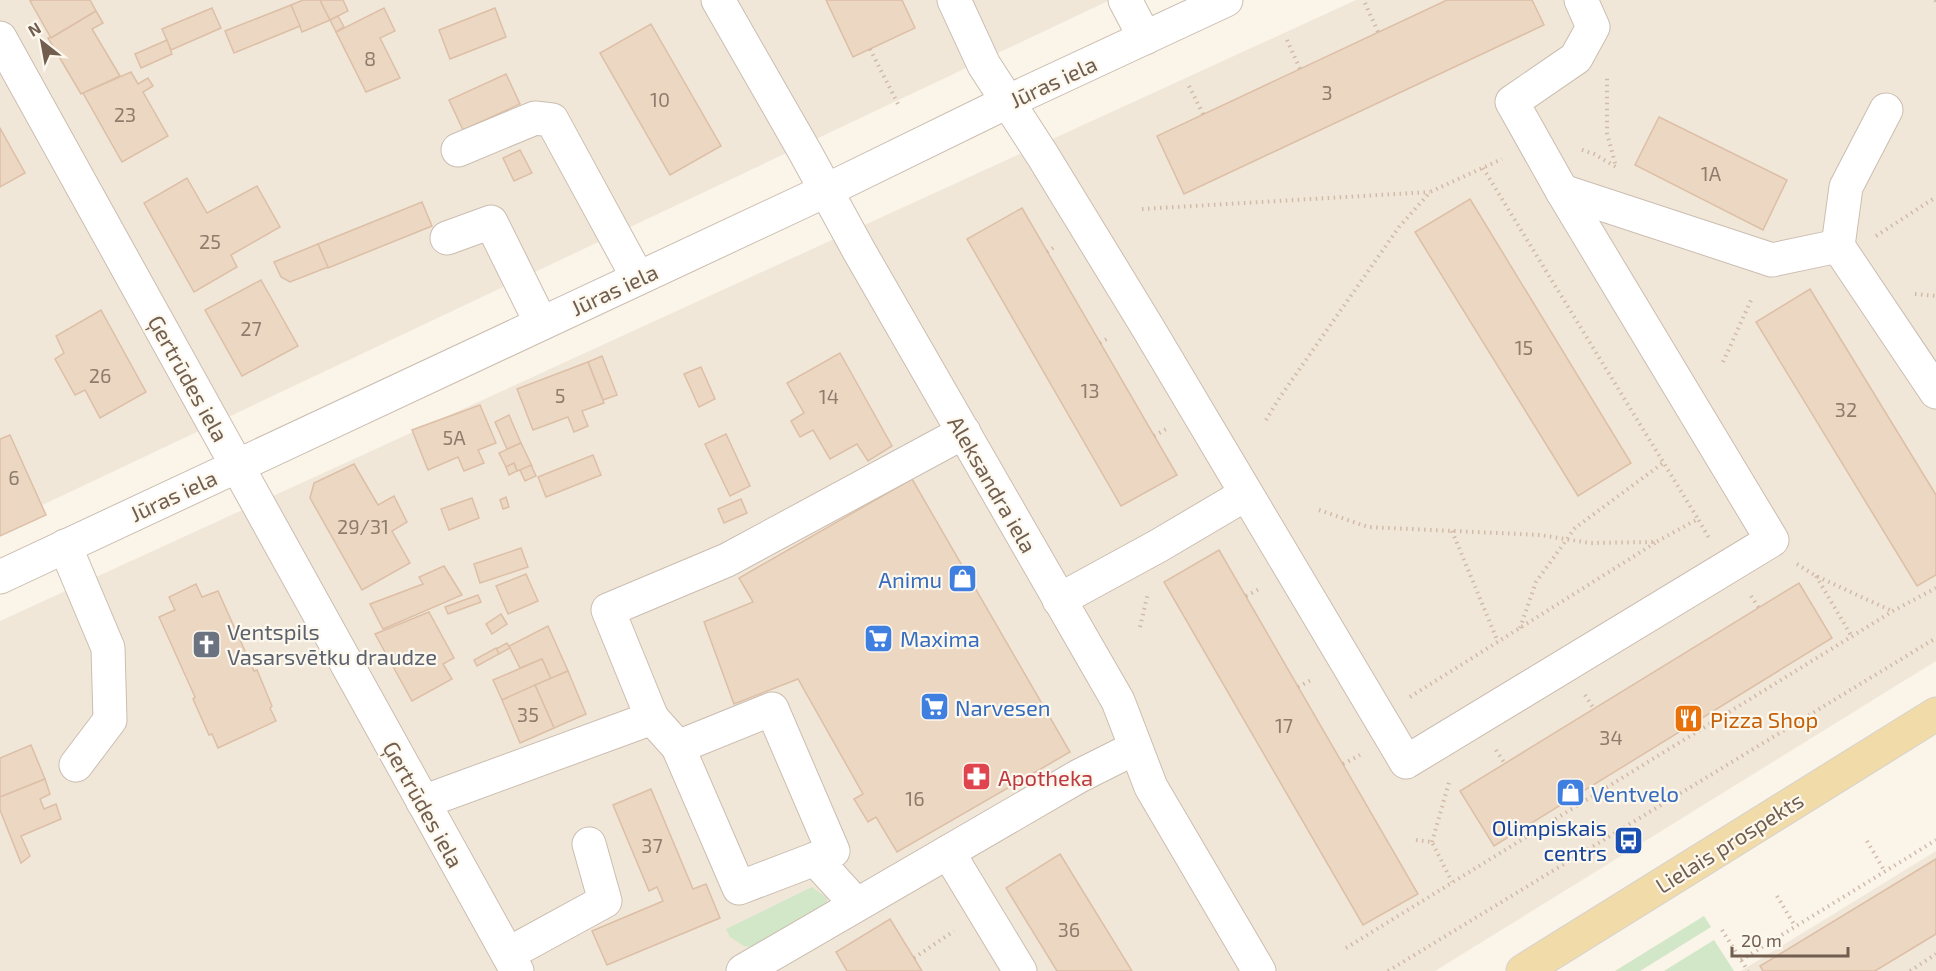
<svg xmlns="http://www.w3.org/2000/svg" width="1936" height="971" font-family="'Exo 2',sans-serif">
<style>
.residential{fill:#f1e7d8}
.green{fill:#d2e6c8}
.building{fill:#ecd7c3;stroke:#dcbfa6;stroke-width:1.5}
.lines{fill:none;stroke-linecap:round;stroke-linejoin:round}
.minor-casing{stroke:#cbbdb0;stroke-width:35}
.major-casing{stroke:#d7d2ce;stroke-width:35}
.path{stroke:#d1baa7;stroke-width:4;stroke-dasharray:1.5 4.5;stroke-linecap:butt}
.minor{stroke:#fff;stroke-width:33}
.major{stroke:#f0dba9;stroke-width:33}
.labels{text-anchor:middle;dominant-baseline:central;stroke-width:4.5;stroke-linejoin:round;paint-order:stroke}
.number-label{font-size:20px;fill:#907c6c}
.street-label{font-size:22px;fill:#715e4f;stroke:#fdf8ee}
.shop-label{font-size:22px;fill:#366cbe;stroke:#fdf8ee;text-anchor:start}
.worship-label{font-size:22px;fill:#5b616d;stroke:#fdf8ee;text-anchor:start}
.food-label{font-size:22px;fill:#c56008;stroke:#fdf8ee;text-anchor:start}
.health-label{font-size:22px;fill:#be3a42;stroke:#fdf8ee;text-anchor:start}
.transit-label{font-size:22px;fill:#164399;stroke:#fdf8ee;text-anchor:end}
</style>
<rect width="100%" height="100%" fill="#faf4e9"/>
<!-- residential -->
<g class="residential">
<polygon points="0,0 1110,0 0,525"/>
<polygon points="1356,0 1936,0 1936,661 1435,971 0,971 0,621"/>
<polygon points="1936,851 1936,971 1741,971"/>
</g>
<!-- green -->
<g class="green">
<polygon points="812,887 827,898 828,912 761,948 744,946 730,937 726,929"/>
<polygon points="1704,916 1711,927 1640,971 1615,971"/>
<polygon points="1714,940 1734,971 1664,971"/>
</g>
<!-- building -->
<g class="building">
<polygon points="33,0 90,0 96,11 51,38 30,1"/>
<polygon points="303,0 320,0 330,20 302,32 291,5"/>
<polygon points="320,0 343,0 348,11 330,20"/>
<polygon points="826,0 902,0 915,28 853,57"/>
<polygon points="1447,0 1532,0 1544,25 1184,194 1157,136"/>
<polygon points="291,5 300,26 234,53 225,31"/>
<polygon points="212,8 221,28 171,50 162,29"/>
<polygon points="384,8 395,31 380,38 400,78 366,92 336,32"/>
<polygon points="495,8 506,37 450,59 439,30"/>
<polygon points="96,11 103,23 92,29 120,76 81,94 48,38 50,37 51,38"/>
<polygon points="338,16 344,27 336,32 330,20"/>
<polygon points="651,24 721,146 670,175 600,53"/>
<polygon points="167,40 172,54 141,68 135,54"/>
<polygon points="131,72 138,84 148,78 153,86 143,92 168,136 122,162 83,93"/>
<polygon points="506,74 520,104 463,130 449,100"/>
<polygon points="1659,117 1787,180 1763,230 1635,165"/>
<polygon points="0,128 25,173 0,187"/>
<polygon points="520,150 532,173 514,181 503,158"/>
<polygon points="187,178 207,213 257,186 280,227 231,255 237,267 194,292 144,203"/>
<polygon points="1470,199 1631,463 1578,496 1415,232"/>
<polygon points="422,202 432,226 328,268 318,244"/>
<polygon points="1022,208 1177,475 1121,506 967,239"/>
<polygon points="318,244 328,267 290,282 281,277 274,262"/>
<polygon points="261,280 298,346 242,376 205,310"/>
<polygon points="1810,289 1936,495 1936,575 1917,586 1756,322"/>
<polygon points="101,310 146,392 100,418 85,390 75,395 55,359 64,353 56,336"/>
<polygon points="840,353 892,446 868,461 857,444 830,459 813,430 800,437 791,421 804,413 787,383"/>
<polygon points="602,356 617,395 603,400 588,362"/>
<polygon points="588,362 604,403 582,411 588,426 574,432 568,417 533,430 517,389"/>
<polygon points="701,367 715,399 699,407 684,374"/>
<polygon points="480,405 496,443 478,450 484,463 464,471 458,457 428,470 412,430"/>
<polygon points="509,415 521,443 507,449 495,422"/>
<polygon points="726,434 750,486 730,496 705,444"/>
<polygon points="10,435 46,515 0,536 0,439"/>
<polygon points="521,443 532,466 517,471 514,463 506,467 499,453"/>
<polygon points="593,455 601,475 546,497 538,477"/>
<polygon points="514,463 517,471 509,475 506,467"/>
<polygon points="354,464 378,505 394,496 407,522 392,531 410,563 362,590 310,498 314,483"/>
<polygon points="531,465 536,476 525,481 520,470"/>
<polygon points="912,479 1070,752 897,852 876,817 868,822 854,799 863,794 798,679 734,704 704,622 753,602 739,578"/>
<polygon points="506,497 509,507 503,509 500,500"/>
<polygon points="472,498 479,518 449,530 441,509"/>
<polygon points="741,499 747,513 724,523 718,509"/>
<polygon points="521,548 528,567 480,583 474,564"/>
<polygon points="1219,550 1418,894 1363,925 1164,582"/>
<polygon points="444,566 462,595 383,629 370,604 423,584 419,577"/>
<polygon points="526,574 538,601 508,614 496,586"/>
<polygon points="1799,583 1832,638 1494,846 1460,791"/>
<polygon points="196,584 202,597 218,591 254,671 257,670 272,706 270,708 276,721 218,748 212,734 209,735 193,699 195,697 159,617 175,610 169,597"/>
<polygon points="478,595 481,602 448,614 445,607"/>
<polygon points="429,612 454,658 443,664 452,679 412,701 375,634"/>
<polygon points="501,614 507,624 492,634 486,624"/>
<polygon points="548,626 568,671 551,679 542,659 520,668 509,646"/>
<polygon points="507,643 510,648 499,654 496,649"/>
<polygon points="496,648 499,654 477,666 474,660"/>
<polygon points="542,659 551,679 502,700 493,680"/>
<polygon points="568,671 586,714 554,728 535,685"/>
<polygon points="535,685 554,728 520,743 502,700"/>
<polygon points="31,745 45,779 0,797 0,758"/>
<polygon points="45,779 50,794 40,799 44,809 56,804 61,819 21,836 30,856 21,863 0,810 0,797"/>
<polygon points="651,789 693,889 706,884 720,918 607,965 592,931 663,901 657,887 649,891 613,805"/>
<polygon points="1060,854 1132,971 1057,971 1006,888"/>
<polygon points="1936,859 1936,934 1875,971 1763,971 1760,966"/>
<polygon points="890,919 922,971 847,971 836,952"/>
</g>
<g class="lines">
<defs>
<g id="minor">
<polyline points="718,0 805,152 858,249 1118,701 1151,787 1259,971"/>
<polyline points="954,0 984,65 1043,156 1148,328 1406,762 1772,540 1562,191 1512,102 1576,58 1593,27 1581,0"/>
<polyline points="1125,0 1145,38"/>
<polyline points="0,38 517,971"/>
<polyline points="458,150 535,118 552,120 638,278"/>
<polyline points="1562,191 1772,260 1838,246 1936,392"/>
<polyline points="447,238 491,222 541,323"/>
<polyline points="1838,246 1846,187 1886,110"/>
<polyline points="65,546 108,648 110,720 76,765"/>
<polyline points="0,577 825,191 1007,102 1226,0"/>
<polyline points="1059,600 1158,546 1246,494"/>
<polyline points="652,718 678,747 739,888 815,859 856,904"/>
<polyline points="678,747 772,709 833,851 815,859"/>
<polyline points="423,802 652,718 608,610 727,560 964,432"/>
<polyline points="948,852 1020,971"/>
<polyline points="508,954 605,901 589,844"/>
<polyline points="743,971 1079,776 1135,748"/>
</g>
<polyline id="major" points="1523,971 1936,714"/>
</defs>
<!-- minor casing -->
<use href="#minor" class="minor-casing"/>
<!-- major casing -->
<use href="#major" class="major-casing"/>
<!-- path -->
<g class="path">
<polyline points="1935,0 1936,1"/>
<polyline points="1365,3 1378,32"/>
<polyline points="1287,40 1300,69"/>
<polyline points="870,49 899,106"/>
<polyline points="1189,86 1203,114"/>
<polyline points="1582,150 1594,154 1616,167 1607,133 1607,78"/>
<polyline points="1483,168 1698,519"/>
<polyline points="1142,209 1430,192"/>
<polyline points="1876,236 1936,197"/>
<polyline points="1047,252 1056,246"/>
<polyline points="1915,294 1936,296"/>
<polyline points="1100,343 1110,337"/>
<polyline points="1723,362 1752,298"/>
<polyline points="1266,420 1280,397 1399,227 1430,192 1502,159"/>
<polyline points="1154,436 1166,429"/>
<polyline points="1319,510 1368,527 1540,535 1590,543 1656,542 1698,519 1709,538"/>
<polyline points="1452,531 1498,642"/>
<polyline points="1797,564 1816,576 1892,611"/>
<polyline points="1816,576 1852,637"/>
<polyline points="1246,596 1261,588"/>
<polyline points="1751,596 1759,608"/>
<polyline points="1140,627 1148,593"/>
<polyline points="1520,628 1536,582 1575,528 1663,463"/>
<polyline points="1298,687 1313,679"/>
<polyline points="1585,695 1594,709"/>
<polyline points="1410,697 1655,543"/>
<polyline points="1496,750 1505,764"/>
<polyline points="1343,764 1360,755"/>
<polyline points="1416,840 1432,842 1452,882"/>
<polyline points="1867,841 1885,872"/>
<polyline points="1432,842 1450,779"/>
<polyline points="1777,896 1795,926"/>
<polyline points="1722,930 1748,971"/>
<polyline points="1346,948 1893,611 1936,588"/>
<polyline points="914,958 954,931"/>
<polyline points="1741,960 1936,840"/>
<polyline points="1388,971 1936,638"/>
<polyline points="1910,971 1936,954"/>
</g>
<!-- minor -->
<use href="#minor" class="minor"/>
<!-- major -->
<use href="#major" class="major"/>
</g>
<!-- icons -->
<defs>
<symbol id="shop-square" viewBox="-11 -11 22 22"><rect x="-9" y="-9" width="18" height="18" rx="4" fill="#3f7fe0" stroke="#fdf8ee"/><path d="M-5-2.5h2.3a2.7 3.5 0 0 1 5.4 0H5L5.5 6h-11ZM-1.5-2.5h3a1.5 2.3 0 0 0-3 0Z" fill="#fff"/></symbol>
<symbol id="supermarket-square" viewBox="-11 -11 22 22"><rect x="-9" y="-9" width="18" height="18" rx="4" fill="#3f7fe0" stroke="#fdf8ee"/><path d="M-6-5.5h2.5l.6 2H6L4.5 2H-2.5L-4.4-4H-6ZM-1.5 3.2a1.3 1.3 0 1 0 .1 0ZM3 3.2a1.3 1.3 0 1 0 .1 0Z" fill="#fff"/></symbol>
<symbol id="church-square" viewBox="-11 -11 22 22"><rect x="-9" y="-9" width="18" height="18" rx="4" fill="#6b7280" stroke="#fdf8ee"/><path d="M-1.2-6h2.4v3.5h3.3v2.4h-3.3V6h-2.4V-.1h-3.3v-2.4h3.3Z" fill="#fff"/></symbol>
<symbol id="restaurant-square" viewBox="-11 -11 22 22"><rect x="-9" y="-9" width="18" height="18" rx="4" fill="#e8710a" stroke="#fdf8ee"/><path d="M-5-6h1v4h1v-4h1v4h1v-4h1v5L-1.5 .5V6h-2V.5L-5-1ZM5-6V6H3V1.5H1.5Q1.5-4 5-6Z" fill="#fff"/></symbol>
<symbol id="pharmacy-square" viewBox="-11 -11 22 22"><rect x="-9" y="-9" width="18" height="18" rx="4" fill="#e0444e" stroke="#fdf8ee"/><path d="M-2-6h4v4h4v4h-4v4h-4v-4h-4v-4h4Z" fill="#fff"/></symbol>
<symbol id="bus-square" viewBox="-11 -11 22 22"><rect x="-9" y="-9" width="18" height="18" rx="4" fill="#1a4fb4" stroke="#fdf8ee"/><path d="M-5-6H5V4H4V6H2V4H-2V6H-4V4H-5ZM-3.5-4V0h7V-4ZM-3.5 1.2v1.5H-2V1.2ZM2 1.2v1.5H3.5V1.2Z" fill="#fff"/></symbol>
</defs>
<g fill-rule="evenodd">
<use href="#shop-square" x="946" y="562" width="33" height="33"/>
<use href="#supermarket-square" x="862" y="622" width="33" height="33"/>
<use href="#church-square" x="190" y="628" width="33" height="33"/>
<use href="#supermarket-square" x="918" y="690" width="33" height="33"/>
<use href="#restaurant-square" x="1672" y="702" width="33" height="33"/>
<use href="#pharmacy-square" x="960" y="760" width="33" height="33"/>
<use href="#shop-square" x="1554" y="776" width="33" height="33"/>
<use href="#bus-square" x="1612" y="824" width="33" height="33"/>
</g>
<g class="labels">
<!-- number labels -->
<g class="number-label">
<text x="370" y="58">8</text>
<text x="1327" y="92">3</text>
<text x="660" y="99">10</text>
<text x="125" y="114">23</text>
<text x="1711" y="173">1A</text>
<text x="210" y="241">25</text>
<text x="251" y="328">27</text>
<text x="1524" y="347">15</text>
<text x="100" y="375">26</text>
<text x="1090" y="390">13</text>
<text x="560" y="395">5</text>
<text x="829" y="396">14</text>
<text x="1846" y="409">32</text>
<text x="454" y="437">5A</text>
<text x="14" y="477">6</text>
<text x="363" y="526">29/31</text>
<text x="528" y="714">35</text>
<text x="1284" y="725">17</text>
<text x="1611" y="737">34</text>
<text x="915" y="798">16</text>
<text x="652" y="845">37</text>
<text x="1069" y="929">36</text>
</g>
<!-- street labels -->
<g class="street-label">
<text transform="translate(1053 81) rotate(-25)">Jūras iela</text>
<text transform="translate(614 289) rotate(-25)">Jūras iela</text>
<text transform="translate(189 378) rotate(61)">Ģertrūdes iela</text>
<text transform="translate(993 484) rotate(60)">Aleksandra iela</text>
<text transform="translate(173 495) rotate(-25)">Jūras iela</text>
<text transform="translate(424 804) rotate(61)">Ģertrūdes iela</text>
<text transform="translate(1729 842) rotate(-32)">Lielais prospekts</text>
</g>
<!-- shop labels -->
<g class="shop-label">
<text x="942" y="579" text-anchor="end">Animu</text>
<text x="900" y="638">Maxima</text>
<text x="955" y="707">Narvesen</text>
<text x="1591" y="793">Ventvelo</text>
</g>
<!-- worship labels -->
<g class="worship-label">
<text x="227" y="631">Ventspils<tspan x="227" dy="25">Vasarsvētku draudze</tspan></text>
</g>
<!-- food labels -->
<g class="food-label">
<text x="1710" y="719">Pizza Shop</text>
</g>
<!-- health labels -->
<g class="health-label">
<text x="998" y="777">Apotheka</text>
</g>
<!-- transit labels -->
<g class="transit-label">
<text x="1607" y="827">Olimpiskais<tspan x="1607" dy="25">centrs</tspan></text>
</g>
</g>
<!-- north arrow -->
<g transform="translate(42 42) rotate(329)" stroke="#fdf8ee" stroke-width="4.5" paint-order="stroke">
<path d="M0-4.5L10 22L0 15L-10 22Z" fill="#715e4f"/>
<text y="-9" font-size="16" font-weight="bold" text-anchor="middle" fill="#715e4f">N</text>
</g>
<!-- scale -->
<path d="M1732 947v9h116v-9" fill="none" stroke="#715e4f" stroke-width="3"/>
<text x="1741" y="947" font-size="18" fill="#715e4f" stroke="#fdf8ee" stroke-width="4.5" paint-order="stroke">20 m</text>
</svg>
